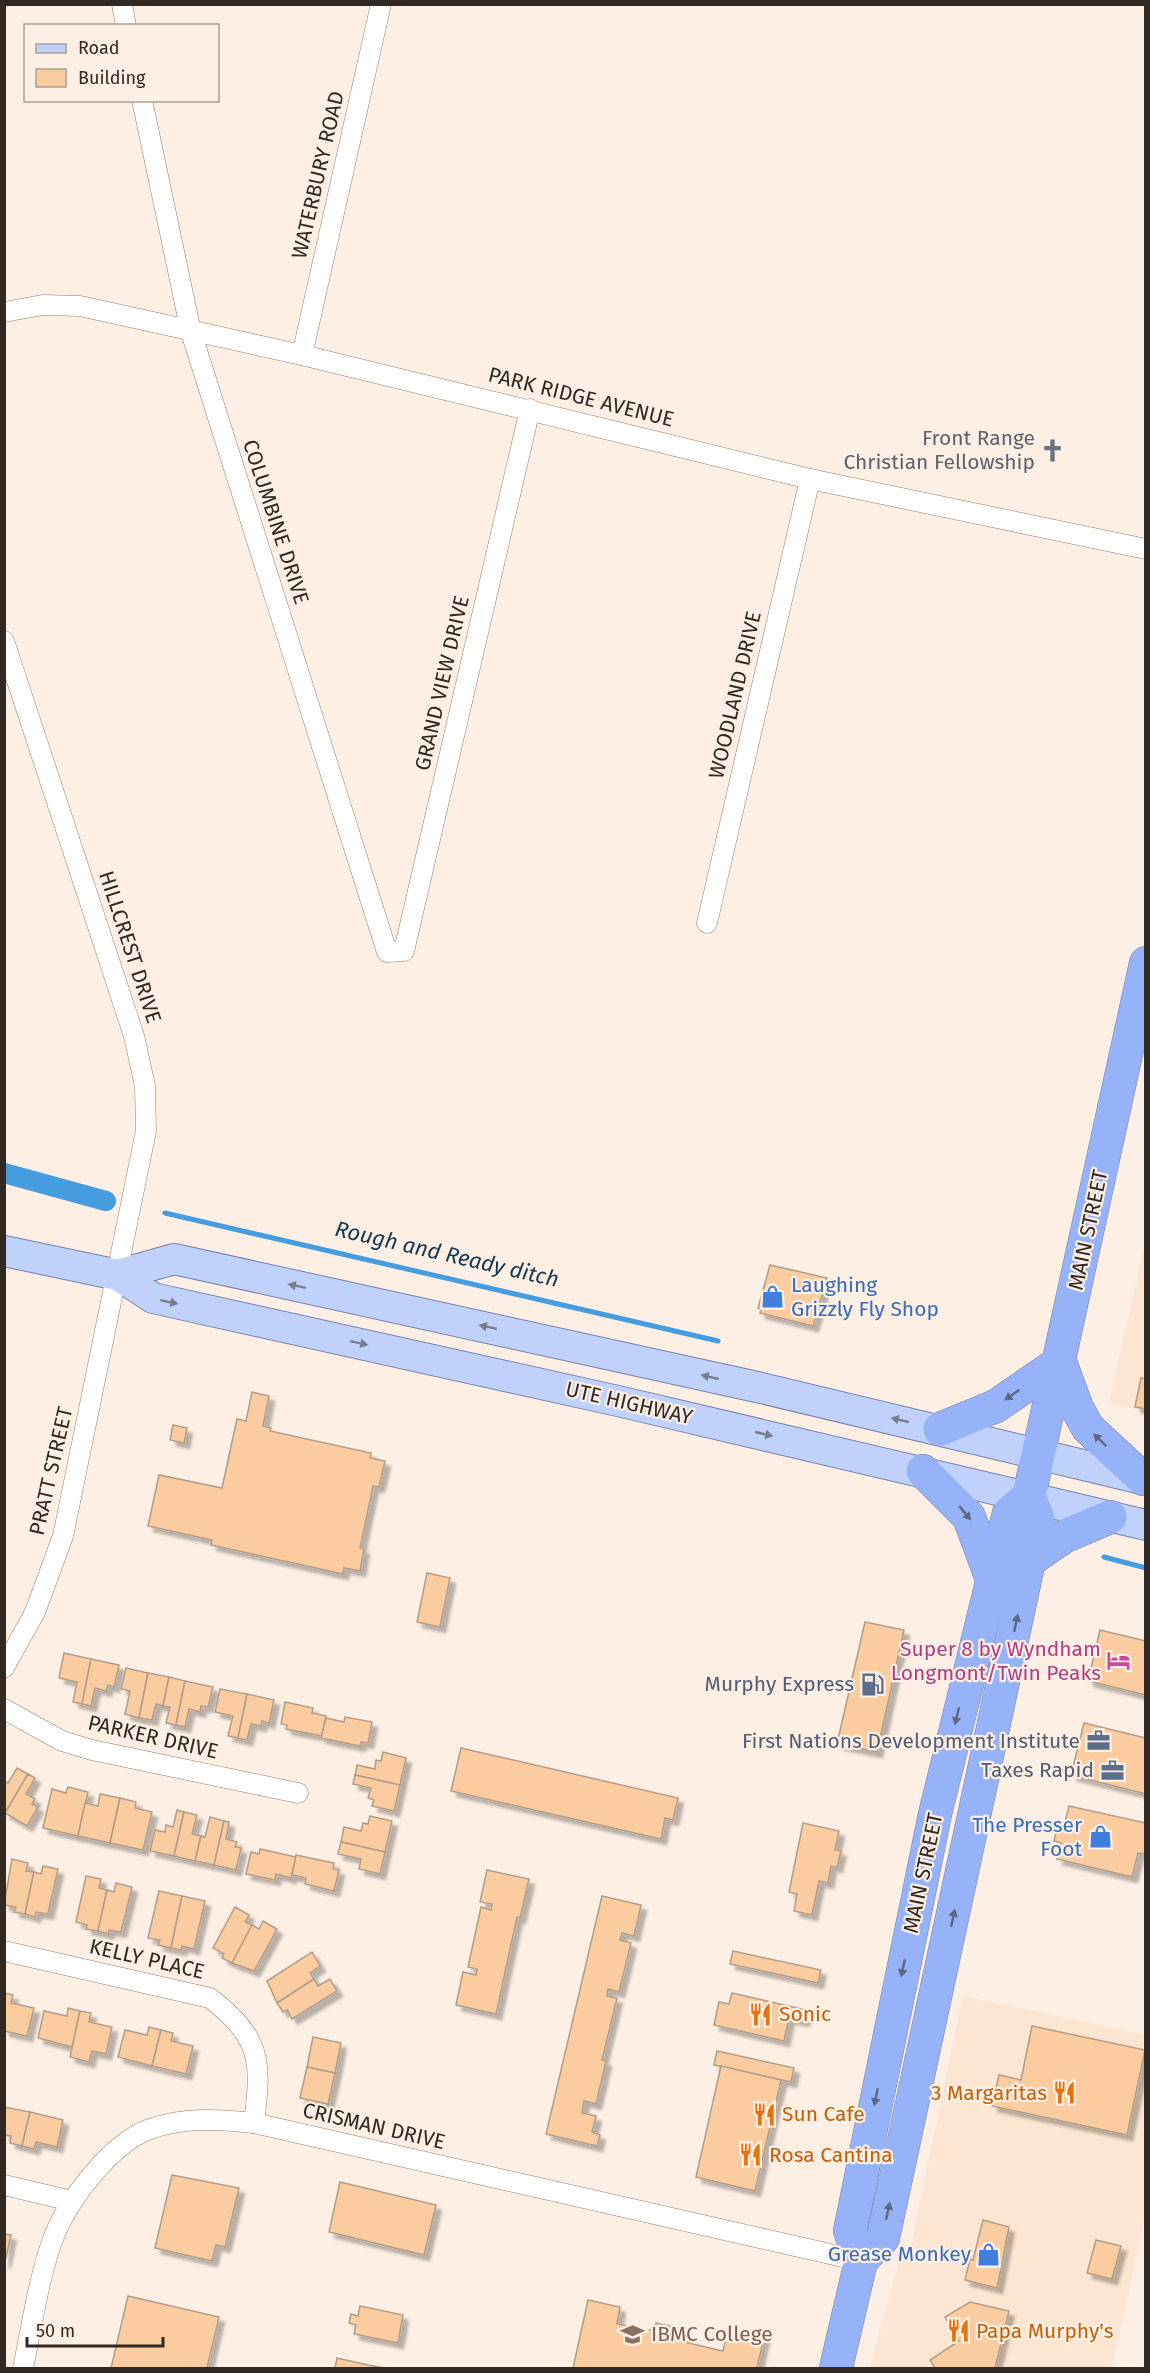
<svg xmlns="http://www.w3.org/2000/svg" width="1150" height="2373" font-family="'Fira Sans',sans-serif">
<style>
.built{fill:#fce6d1}
.lines{fill:none;stroke-linecap:round;stroke-linejoin:round}
.stream{stroke:#459de0;stroke-width:5}
.canal{stroke:#459de0;stroke-width:20}
.building{fill:#facca0;stroke:#b19d8a;stroke-width:1.5;filter:url(#shadow)}
.street-casing{stroke:#937f6d;stroke-width:21}
.primary-casing{stroke:#7382ad;stroke-width:32}
.highway-casing{stroke:#7382ad;stroke-width:34}
.street{stroke:#fff;stroke-width:20}
.primary{stroke:#c0d1fb;stroke-width:30}
.highway{stroke:#96b2f8;stroke-width:33}
.oneway{fill:#787d8e}
.oneway2{fill:#5e6782}
.labels{text-anchor:middle;dominant-baseline:central;stroke-width:4.5;stroke-linejoin:round;paint-order:stroke}
.street-label{font-size:21px;fill:#312921;stroke:#fdefe3}
.worship-label{font-size:21px;fill:#5b616d;stroke:#fdefe3;text-anchor:end}
.shop-label{font-size:21px;fill:#366cbe;stroke:#fdefe3;text-anchor:end}
.hotel-label{font-size:21px;fill:#b23c85;stroke:#fdefe3;text-anchor:end}
.service-label{font-size:21px;fill:#4e5e75;stroke:#fdefe3;text-anchor:end}
.food-label{font-size:21px;fill:#c56008;stroke:#fdefe3;text-anchor:start}
.education-label{font-size:21px;fill:#785e54;stroke:#fdefe3;text-anchor:start}
.water-label{font-size:22px;font-style:italic;fill:#133753;stroke:#fdefe3}
</style>
<defs>
<filter id="shadow"><feDropShadow dx="5.5" dy="5.5" stdDeviation="1.5" flood-color="#0004"/></filter>
</defs>
<rect width="100%" height="100%" fill="#fdefe3"/>
<!-- built -->
<g class="built">
<polygon points="1145,1244 1145,1412 1109,1403"/>
<polygon points="963,1996 1145,2035 1145,2217 1112,2368 870,2368 900,2258 911,2245"/>
</g>
<g class="lines">
<!-- stream -->
<g class="stream">
<polyline points="165,1213 718,1341"/>
<polyline points="1104,1557 1146,1568"/>
</g>
<!-- canal -->
<polyline class="canal" points="4,1173 106,1201"/>
</g>
<!-- building -->
<g class="building">
<polygon points="770,1265 827,1278 813,1326 760,1313 761,1309 758,1308"/>
<polygon points="1141,1378 1146,1379 1146,1409 1135,1407"/>
<polygon points="252,1392 269,1396 263,1426 271,1428 270,1431 371,1453 370,1458 385,1461 379,1487 373,1486 360,1548 364,1549 360,1571 344,1568 343,1574 211,1545 212,1540 148,1526 159,1475 222,1488 237,1419 246,1421"/>
<polygon points="173,1425 187,1428 184,1443 170,1440"/>
<polygon points="427,1573 450,1578 440,1627 417,1622"/>
<polygon points="865,1622 904,1630 877,1752 837,1744"/>
<polygon points="1100,1630 1146,1641 1146,1695 1088,1681"/>
<polygon points="64,1653 91,1659 82,1704 73,1702 77,1682 59,1678"/>
<polygon points="91,1659 119,1665 114,1687 108,1685 106,1691 95,1688 91,1706 82,1704"/>
<polygon points="126,1668 148,1673 139,1718 125,1714 130,1691 121,1689"/>
<polygon points="148,1673 169,1677 163,1706 156,1704 152,1720 139,1718"/>
<polygon points="169,1677 185,1681 176,1725 166,1723 170,1707 163,1706"/>
<polygon points="185,1681 213,1687 208,1707 201,1706 200,1712 189,1709 185,1727 176,1725"/>
<polygon points="220,1689 247,1694 238,1738 228,1736 233,1716 215,1712"/>
<polygon points="247,1694 274,1700 269,1723 262,1721 261,1726 251,1724 247,1740 238,1738"/>
<polygon points="285,1702 313,1708 312,1713 326,1716 322,1736 286,1729 287,1725 281,1724"/>
<polygon points="345,1717 372,1722 368,1743 361,1742 360,1746 321,1738 326,1718 344,1722"/>
<polygon points="1084,1723 1146,1738 1146,1794 1071,1775"/>
<polygon points="461,1748 678,1798 673,1820 665,1818 661,1839 451,1791"/>
<polygon points="383,1752 406,1758 400,1785 355,1775 357,1765 375,1769 376,1760 381,1761"/>
<polygon points="17,1768 28,1774 5,1813 4,1781 8,1783"/>
<polygon points="28,1774 35,1778 26,1794 35,1799 32,1804 38,1807 27,1826 5,1813"/>
<polygon points="355,1775 400,1785 394,1811 372,1806 374,1800 368,1798 371,1788 353,1784"/>
<polygon points="68,1787 88,1792 78,1836 43,1828 52,1789 66,1793"/>
<polygon points="100,1794 120,1798 110,1843 78,1836 85,1803 98,1806"/>
<polygon points="120,1798 136,1802 135,1808 152,1812 143,1850 110,1843"/>
<polygon points="1069,1806 1146,1823 1146,1854 1138,1853 1132,1877 1057,1859 1061,1843 1054,1841 1059,1821 1065,1822"/>
<polygon points="177,1810 184,1812 174,1856 150,1851 155,1830 165,1832 166,1825 173,1827"/>
<polygon points="184,1812 197,1815 192,1834 201,1836 195,1861 174,1856"/>
<polygon points="370,1816 392,1821 385,1852 341,1842 344,1827 361,1831 363,1823 368,1824"/>
<polygon points="210,1817 224,1821 214,1865 195,1861 201,1836 205,1837"/>
<polygon points="224,1821 229,1822 226,1839 237,1842 235,1847 241,1848 236,1870 214,1865"/>
<polygon points="803,1823 839,1831 835,1850 841,1851 837,1867 831,1866 828,1883 819,1881 812,1915 794,1911 797,1894 789,1892"/>
<polygon points="341,1842 385,1852 380,1874 359,1869 361,1859 338,1854"/>
<polygon points="260,1849 296,1857 291,1878 276,1874 275,1880 246,1874 251,1852 259,1854"/>
<polygon points="296,1855 334,1863 333,1869 339,1870 334,1891 305,1884 306,1878 292,1875"/>
<polygon points="12,1859 28,1863 26,1871 34,1872 25,1914 14,1912 16,1907 4,1905"/>
<polygon points="43,1866 58,1869 48,1914 36,1912 35,1917 25,1914 34,1872 41,1874"/>
<polygon points="487,1870 529,1879 520,1918 517,1917 496,2014 456,2005 463,1972 476,1975 477,1969 468,1967 481,1907 491,1910 492,1904 480,1902"/>
<polygon points="86,1876 101,1879 99,1888 107,1890 98,1931 86,1929 87,1925 76,1922"/>
<polygon points="116,1883 132,1887 121,1932 109,1930 108,1934 98,1931 107,1890 114,1892"/>
<polygon points="159,1891 182,1896 171,1948 158,1945 160,1940 148,1938"/>
<polygon points="182,1896 205,1901 194,1949 182,1946 181,1950 171,1948"/>
<polygon points="602,1896 641,1905 634,1936 622,1933 620,1940 631,1943 619,1992 608,1989 607,1996 617,1998 602,2060 606,2061 596,2104 584,2101 582,2113 596,2116 592,2132 600,2135 597,2146 546,2134"/>
<polygon points="235,1907 249,1915 245,1922 252,1925 232,1963 222,1958 224,1954 213,1948"/>
<polygon points="263,1921 277,1929 254,1971 232,1963 252,1925 259,1929"/>
<polygon points="733,1951 821,1970 818,1983 730,1964"/>
<polygon points="312,1952 320,1966 310,1973 314,1979 277,2003 267,1981"/>
<polygon points="314,1979 318,1986 330,1979 337,1991 292,2019 287,2010 283,2012 277,2003"/>
<polygon points="4,1993 13,1995 11,2003 34,2008 27,2036 4,2031"/>
<polygon points="732,1993 806,2010 804,2021 789,2018 784,2041 714,2025 719,2002 729,2004"/>
<polygon points="68,2008 80,2011 72,2047 38,2038 44,2011 67,2016"/>
<polygon points="80,2011 91,2013 89,2022 112,2027 106,2054 92,2051 89,2062 70,2057"/>
<polygon points="1032,2026 1145,2050 1127,2135 992,2106 999,2075 1021,2080"/>
<polygon points="149,2027 161,2030 152,2066 118,2057 125,2030 147,2035"/>
<polygon points="161,2030 173,2033 171,2041 193,2046 186,2074 152,2066"/>
<polygon points="313,2037 341,2043 335,2073 307,2067"/>
<polygon points="717,2051 794,2068 791,2082 714,2065"/>
<polygon points="721,2066 781,2080 755,2191 696,2177"/>
<polygon points="307,2067 335,2073 328,2104 300,2098"/>
<polygon points="4,2107 30,2112 22,2146 10,2143 11,2136 4,2135"/>
<polygon points="30,2112 63,2120 57,2147 36,2142 34,2149 22,2146"/>
<polygon points="172,2175 239,2188 225,2247 216,2245 212,2261 155,2248"/>
<polygon points="340,2182 436,2205 424,2255 329,2232"/>
<polygon points="983,2220 1009,2227 997,2288 965,2280 970,2259 973,2260"/>
<polygon points="4,2234 11,2235 5,2262 4,2262"/>
<polygon points="1096,2240 1121,2246 1112,2279 1087,2273"/>
<polygon points="128,2296 219,2317 207,2368 111,2368"/>
<polygon points="588,2300 620,2307 617,2324 654,2331 656,2323 686,2330 684,2342 723,2351 728,2329 764,2337 757,2368 573,2368"/>
<polygon points="970,2302 1009,2311 995,2368 935,2368 930,2360 959,2341 945,2317"/>
<polygon points="360,2306 403,2315 398,2343 354,2334 356,2325 349,2323 351,2314 358,2316"/>
<polygon points="337,2358 368,2365 385,2368 335,2368"/>
</g>
<g class="lines">
<defs>
<g id="street">
<polyline points="122,4 126,26"/>
<polyline points="142,100 191,332 387,952 404,951 530,409"/>
<polyline points="4,312 43,305 80,306 302,355 810,479 1146,549"/>
<polyline points="302,355 381,4"/>
<polyline points="4,641 134,1036 145,1086 146,1131 63,1536 35,1612 4,1668"/>
<polyline points="707,923 810,479"/>
<polyline points="4,1709 62,1741 92,1750 298,1793"/>
<path d="M4,1951L210,1998C261,2038 262,2060 254,2123"/>
<polyline points="4,2185 72,2201"/>
<path d="M23,2368C32,2326 38,2280 53,2239C67,2201 111,2143 150,2129C184,2117 219,2119 254,2123L861,2261"/>
</g>
<g id="primary">
<polyline points="4,1251 118,1275 153,1298 618,1401 1146,1525"/>
<polyline points="118,1275 174,1259 757,1387 1146,1480"/>
</g>
<g id="highway">
<polyline points="1060,1362 1077,1408 1088,1428 1143,1479"/>
<polyline points="940,1429 996,1406 1060,1362"/>
<polyline points="923,1471 969,1517 991,1577"/>
<polyline points="1030,1560 1065,1536 1110,1517"/>
<polyline points="861,2261 850,2231 935,1814 1009,1513 1029,1496"/>
<polyline points="836,2368 861,2261 883,2238 1038,1519 1029,1496 1146,963"/>
</g>
</defs>
<!-- street casing -->
<use href="#street" class="street-casing"/>
<!-- primary casing -->
<use href="#primary" class="primary-casing"/>
<!-- highway casing -->
<use href="#highway" class="highway-casing"/>
<!-- street -->
<use href="#street" class="street"/>
<!-- primary -->
<use href="#primary" class="primary"/>
<!-- highway -->
<use href="#highway" class="highway"/>
</g>
<!-- one-way arrows -->
<defs><path id="oneway-solid" d="M-6-.8H1V-3.2L6.5 0L1 3.2V.8H-6Z" transform="scale(1.5)"/></defs>
<g class="oneway">
<use href="#oneway-solid" transform="translate(297 1286) rotate(-168)"/>
<use href="#oneway-solid" transform="translate(169 1302) rotate(12)"/>
<use href="#oneway-solid" transform="translate(488 1327) rotate(-168)"/>
<use href="#oneway-solid" transform="translate(359 1343) rotate(12)"/>
<use href="#oneway-solid" transform="translate(710 1377) rotate(-167)"/>
<use href="#oneway-solid" transform="translate(900 1420) rotate(-167)"/>
<use href="#oneway-solid" transform="translate(764 1434) rotate(13)"/>
</g>
<g class="oneway2">
<use href="#oneway-solid" transform="translate(1012 1395) rotate(145)"/>
<use href="#oneway-solid" transform="translate(1100 1440) rotate(-136)"/>
<use href="#oneway-solid" transform="translate(965 1513) rotate(51)"/>
<use href="#oneway-solid" transform="translate(1016 1623) rotate(-78)"/>
<use href="#oneway-solid" transform="translate(957 1716) rotate(103)"/>
<use href="#oneway-solid" transform="translate(953 1918) rotate(-78)"/>
<use href="#oneway-solid" transform="translate(903 1968) rotate(102)"/>
<use href="#oneway-solid" transform="translate(876 2097) rotate(101)"/>
<use href="#oneway-solid" transform="translate(888 2211) rotate(-77)"/>
</g>
<!-- icons -->
<defs>
<symbol id="church-bare" viewBox="-9 -9 18 18"><path d="M-1.2-6h2.4v3.5h3.3v2.4h-3.3V6h-2.4V-.1h-3.3v-2.4h3.3Z" fill="#6b7280" stroke="#fdefe3" stroke-width="2.5" paint-order="stroke"/></symbol>
<symbol id="shop-bare" viewBox="-9 -9 18 18"><path d="M-5-2.5h2.3a2.7 3.5 0 0 1 5.4 0H5L5.5 6h-11ZM-1.5-2.5h3a1.5 2.3 0 0 0-3 0Z" fill="#3f7fe0" stroke="#fdefe3" stroke-width="2.5" paint-order="stroke"/></symbol>
<symbol id="hotel-bare" viewBox="-9 -9 18 18"><path d="M-6-4.5h1.5V1H6V5H4.5V3h-9V5H-6ZM-4 0a1.8 1.8 0 1 1 3.6 0ZM.5 0V-2.5h3Q6-2.5 6 0Z" fill="#d1479c" stroke="#fdefe3" stroke-width="2.5" paint-order="stroke"/></symbol>
<symbol id="fuel-bare" viewBox="-9 -9 18 18"><path d="M-5.5-6h7V0h2V4h1.3V-2.5L3-4.5l.8-.8L6-3V5H2.5V1h-1V6h-7ZM-4.2-4.7v3.2H.2V-4.7Z" fill="#5c6f8a" stroke="#fdefe3" stroke-width="2.5" paint-order="stroke"/></symbol>
<symbol id="office-bare" viewBox="-9 -9 18 18"><path d="M-6-3h4V-5.5h4V-3h4V5H-6ZM-1-4.5V-3h2v-1.5ZM-6 0V1H6V0Z" fill="#5c6f8a" stroke="#fdefe3" stroke-width="2.5" paint-order="stroke"/></symbol>
<symbol id="restaurant-bare" viewBox="-9 -9 18 18"><path d="M-5-6h1v4h1v-4h1v4h1v-4h1v5L-1.5 .5V6h-2V.5L-5-1ZM5-6V6H3V1.5H1.5Q1.5-4 5-6Z" fill="#e8710a" stroke="#fdefe3" stroke-width="2.5" paint-order="stroke"/></symbol>
<symbol id="university-bare" viewBox="-9 -9 18 18"><path d="M0-5L7-2L0 1L-7-2ZM-4 1L0 2.5L4 1V4Q0 6-4 4Z" fill="#8d6e63" stroke="#fdefe3" stroke-width="2.5" paint-order="stroke"/></symbol>
</defs>
<g fill-rule="evenodd">
<use href="#church-bare" x="1036" y="434" width="33" height="33"/>
<use href="#shop-bare" x="756" y="1280" width="33" height="33"/>
<use href="#hotel-bare" x="1102" y="1644" width="33" height="33"/>
<use href="#fuel-bare" x="856" y="1668" width="33" height="33"/>
<use href="#office-bare" x="1082" y="1724" width="33" height="33"/>
<use href="#office-bare" x="1096" y="1754" width="33" height="33"/>
<use href="#shop-bare" x="1084" y="1820" width="33" height="33"/>
<use href="#restaurant-bare" x="744" y="1998" width="33" height="33"/>
<use href="#restaurant-bare" x="1048" y="2076" width="33" height="33"/>
<use href="#restaurant-bare" x="748" y="2098" width="33" height="33"/>
<use href="#restaurant-bare" x="734" y="2138" width="33" height="33"/>
<use href="#shop-bare" x="972" y="2238" width="33" height="33"/>
<use href="#restaurant-bare" x="942" y="2314" width="33" height="33"/>
<use href="#university-bare" x="616" y="2318" width="33" height="33"/>
</g>
<g class="labels">
<!-- street labels -->
<g class="street-label">
<text transform="translate(318 175) rotate(-77)">WATERBURY ROAD</text>
<text transform="translate(581 397) rotate(14)">PARK RIDGE AVENUE</text>
<text transform="translate(276 522) rotate(72)">COLUMBINE DRIVE</text>
<text transform="translate(442 683) rotate(-77)">GRAND VIEW DRIVE</text>
<text transform="translate(735 695) rotate(-77)">WOODLAND DRIVE</text>
<text transform="translate(130 947) rotate(72)">HILLCREST DRIVE</text>
<text transform="translate(1088 1230) rotate(-78)">MAIN STREET</text>
<text transform="translate(629 1403) rotate(13)">UTE HIGHWAY</text>
<text transform="translate(51 1471) rotate(-77)">PRATT STREET</text>
<text transform="translate(153 1737) rotate(13)">PARKER DRIVE</text>
<text transform="translate(923 1873) rotate(-78)">MAIN STREET</text>
<text transform="translate(147 1959) rotate(13)">KELLY PLACE</text>
<text transform="translate(374 2126) rotate(13)">CRISMAN DRIVE</text>
</g>
<!-- worship labels -->
<g class="worship-label">
<text x="1035" y="438">Front Range<tspan x="1035" dy="24">Christian Fellowship</tspan></text>
</g>
<!-- shop labels -->
<g class="shop-label">
<text x="791" y="1285" text-anchor="start">Laughing<tspan x="791" dy="24">Grizzly Fly Shop</tspan></text>
<text x="1082" y="1825">The Presser<tspan x="1082" dy="24">Foot</tspan></text>
<text x="971" y="2254">Grease Monkey</text>
</g>
<!-- hotel labels -->
<g class="hotel-label">
<text x="1101" y="1649">Super 8 by Wyndham<tspan x="1101" dy="24">Longmont/Twin Peaks</tspan></text>
</g>
<!-- service labels -->
<g class="service-label">
<text x="854" y="1684">Murphy Express</text>
<text x="1080" y="1741">First Nations Development Institute</text>
<text x="1094" y="1770">Taxes Rapid</text>
</g>
<!-- food labels -->
<g class="food-label">
<text x="779" y="2014">Sonic</text>
<text x="1047" y="2093" text-anchor="end">3 Margaritas</text>
<text x="782" y="2114">Sun Cafe</text>
<text x="769" y="2155">Rosa Cantina</text>
<text x="976" y="2331">Papa Murphy's</text>
</g>
<!-- education labels -->
<g class="education-label">
<text x="651" y="2334">IBMC College</text>
</g>
<!-- water labels -->
<g class="water-label">
<text transform="translate(447 1254) rotate(13)">Rough and Ready ditch</text>
</g>
</g>
<!-- border -->
<rect width="1150" height="2373" fill="none" stroke="#312921" stroke-width="12"/>
<!-- legend -->
<rect x="24" y="24" width="195" height="78" fill="#fdefe3" stroke="#aba095" stroke-width="1.5"/>
<rect x="36" y="44" width="30" height="9" fill="#c0d1fb" stroke="#aba095" stroke-width="1.5"/>
<text x="78" y="54" font-size="18" fill="#312921">Road</text>
<rect x="36" y="69" width="30" height="18" fill="#facca0" stroke="#aba095" stroke-width="1.5"/>
<text x="78" y="84" font-size="18" fill="#312921">Building</text>
<!-- scale -->
<path d="M27 2337v9h136v-9" fill="none" stroke="#312921" stroke-width="3"/>
<text x="36" y="2337" font-size="18" fill="#312921" stroke="#fdefe3" stroke-width="4.5" paint-order="stroke">50 m</text>
</svg>
